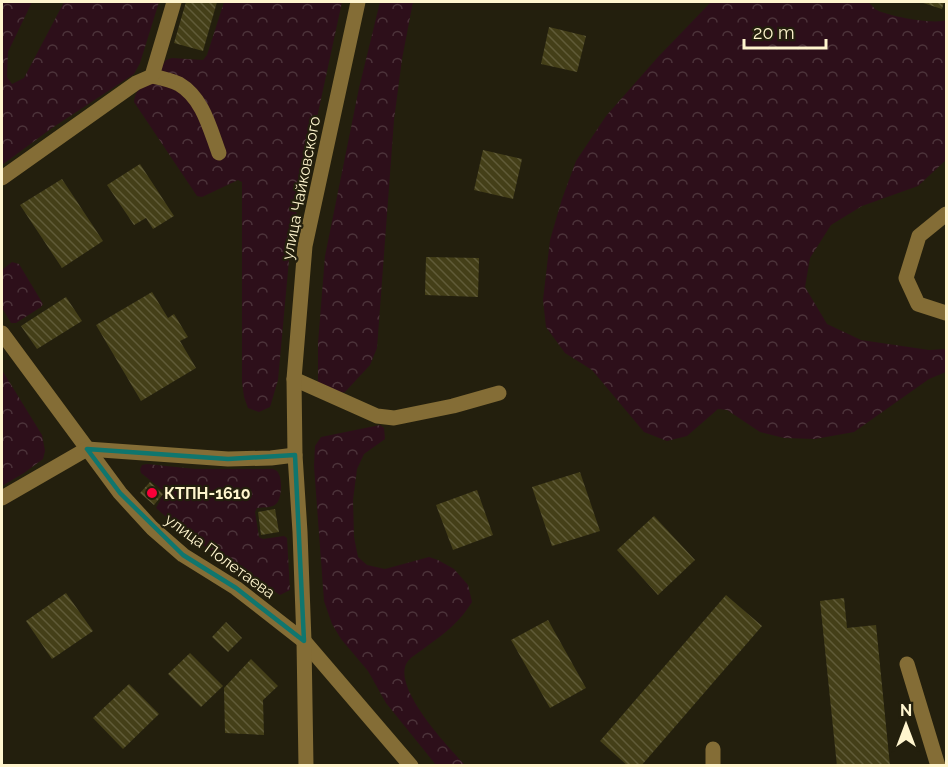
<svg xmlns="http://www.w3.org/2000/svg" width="948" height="767" font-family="Raleway,sans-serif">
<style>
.forest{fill:url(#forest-crowns)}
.building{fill:url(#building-back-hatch)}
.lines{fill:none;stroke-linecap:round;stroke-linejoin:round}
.minor{stroke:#846d36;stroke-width:15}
.marked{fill:none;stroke:#0f766e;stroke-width:4.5;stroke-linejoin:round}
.poi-dot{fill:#f90039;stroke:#231f0d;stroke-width:2}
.labels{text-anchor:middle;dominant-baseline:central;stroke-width:4.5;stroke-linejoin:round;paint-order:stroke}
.street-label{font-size:16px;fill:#fff5ce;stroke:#231f0d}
.poi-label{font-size:16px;font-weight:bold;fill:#fff5ce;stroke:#231f0d;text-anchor:start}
</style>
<defs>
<pattern id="forest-crowns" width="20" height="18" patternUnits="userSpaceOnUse" patternTransform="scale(1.5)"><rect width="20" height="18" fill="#2d0f1a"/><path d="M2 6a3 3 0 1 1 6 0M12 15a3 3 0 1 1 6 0" fill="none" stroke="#4c333a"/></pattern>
<pattern id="building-back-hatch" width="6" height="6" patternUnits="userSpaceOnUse" patternTransform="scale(1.5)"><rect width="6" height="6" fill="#443f18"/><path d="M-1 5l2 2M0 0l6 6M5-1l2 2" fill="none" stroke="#605b38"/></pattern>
</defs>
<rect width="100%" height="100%" fill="#231f0d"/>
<!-- forest -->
<g class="forest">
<polygon points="2,2 32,2 8,52 7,77 12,84 24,78 64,2 159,2 140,63 134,74 52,128 2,165"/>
<path d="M224,2H342L291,238L278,380L270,407L259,412L248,408L244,397L242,382V182L238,180L202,197L197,196L134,102C135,90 141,87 151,82L184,91L223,153L204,99L182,80L162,72L161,67L166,60L172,58L203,60L207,55Z"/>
<polygon points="380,2 413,2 402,59 394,120 377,348 370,365 345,392 332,395 318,384 318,343 325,256 359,88"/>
<path d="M711,2H868C871,4 873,7 875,9C886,16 935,25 946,20V160L918,186L862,206L831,225L810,258L805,287L827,324L861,340L929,350L946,349V372L929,379L854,432L815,439L784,438L760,432L727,410L718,409L687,436L667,441L644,432L592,370L565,353L546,327L543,300L550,240L562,199L576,161L606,116L658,57Z"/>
<polygon points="12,262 19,264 43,304 41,307 16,323 11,323 2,308 2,270"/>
<polygon points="2,370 42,435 45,451 43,459 24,473 2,486"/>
<path d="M380,425L384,428L385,439L364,454L357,469L353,500L354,537L358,557L367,565L385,569L429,557L438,560L454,569L468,585L472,602C460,622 445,633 426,647C421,651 412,656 408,661C389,685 449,748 465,765H436L386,703L368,671L341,639L332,624L324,601L314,466L315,446L321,437Z"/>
<path d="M147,464L195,469H273C274,470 276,470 277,471C283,477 282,499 276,504C272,508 263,507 257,508L255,512L259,537L263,539L284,536L287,538L290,590L280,595L207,548L180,529L156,508L165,492L141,473L140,469L142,465Z"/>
</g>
<!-- building -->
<g class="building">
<polygon points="186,2 217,2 203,51 174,43"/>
<polygon points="920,2 944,2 942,9"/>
<polygon points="549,27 586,36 577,72 541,64"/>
<polygon points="483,150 522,159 513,199 474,190"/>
<polygon points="140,164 174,216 153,229 146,218 134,225 107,185"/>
<polygon points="62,179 103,241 62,268 20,205"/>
<polygon points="426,257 479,258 478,297 425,295"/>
<polygon points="152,292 168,318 174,314 188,337 180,341 196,368 141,401 96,325"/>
<polygon points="66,297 82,321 37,349 21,326"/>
<polygon points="580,472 600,531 552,546 532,487"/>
<polygon points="150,482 163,494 154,505 140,493"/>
<polygon points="477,490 493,535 453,550 436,505"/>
<polygon points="275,509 279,532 261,535 258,512"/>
<polygon points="654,516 695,560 658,595 617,550"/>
<polygon points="66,593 93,631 52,659 26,621"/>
<polygon points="726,595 762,626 641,766 628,766 600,741"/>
<polygon points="844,598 847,628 876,625 890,766 837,766 820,601"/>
<polygon points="548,620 586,688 550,708 511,640"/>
<polygon points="226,622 242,638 228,652 212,637"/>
<polygon points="190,653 223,686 201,707 168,674"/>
<polygon points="251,659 278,686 263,700 264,735 225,733 224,688"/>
<polygon points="129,684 159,714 123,749 93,718"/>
</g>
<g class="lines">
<!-- minor -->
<g class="minor">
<path d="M152,76C161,78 171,80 179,84C203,98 210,129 219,153"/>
<polyline points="2,178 136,83 152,76 174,2"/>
<polyline points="946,214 919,236 906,278 918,304 946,313"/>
<polyline points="2,333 120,493 152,528 183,555 236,588 304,641 411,766"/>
<polyline points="294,379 377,416 394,418 453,406 499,393"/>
<polyline points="2,498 87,449 228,459 271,458 295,455"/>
<polyline points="907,664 938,766"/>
<polyline points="306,766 304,641 300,532 295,455 294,379 305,246 358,2"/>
<polyline points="713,766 713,749"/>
</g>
</g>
<!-- marked area -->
<path class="marked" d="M87,449L228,459L295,455L304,641L236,588L183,555L120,493Z"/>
<!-- markers -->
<circle class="poi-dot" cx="152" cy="493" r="6"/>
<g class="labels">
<!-- street labels -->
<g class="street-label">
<text transform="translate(301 188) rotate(-79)">улица Чайковского</text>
<text transform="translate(220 556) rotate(36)">улица Полетаева</text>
</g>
<!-- poi labels -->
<g class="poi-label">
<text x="164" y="493">КТПН-1610</text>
</g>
</g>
<!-- border -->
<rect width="948" height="767" fill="none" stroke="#fff5ce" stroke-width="6"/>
<!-- north arrow -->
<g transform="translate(906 725)" stroke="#231f0d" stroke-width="4.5" paint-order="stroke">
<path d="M0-4.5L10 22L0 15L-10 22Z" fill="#fff5ce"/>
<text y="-9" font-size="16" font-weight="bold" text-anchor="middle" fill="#fff5ce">N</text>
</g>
<!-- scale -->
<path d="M744 39v9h82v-9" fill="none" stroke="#fff5ce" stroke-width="3"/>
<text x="753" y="39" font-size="18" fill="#fff5ce" stroke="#231f0d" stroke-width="4.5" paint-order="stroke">20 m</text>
</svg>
